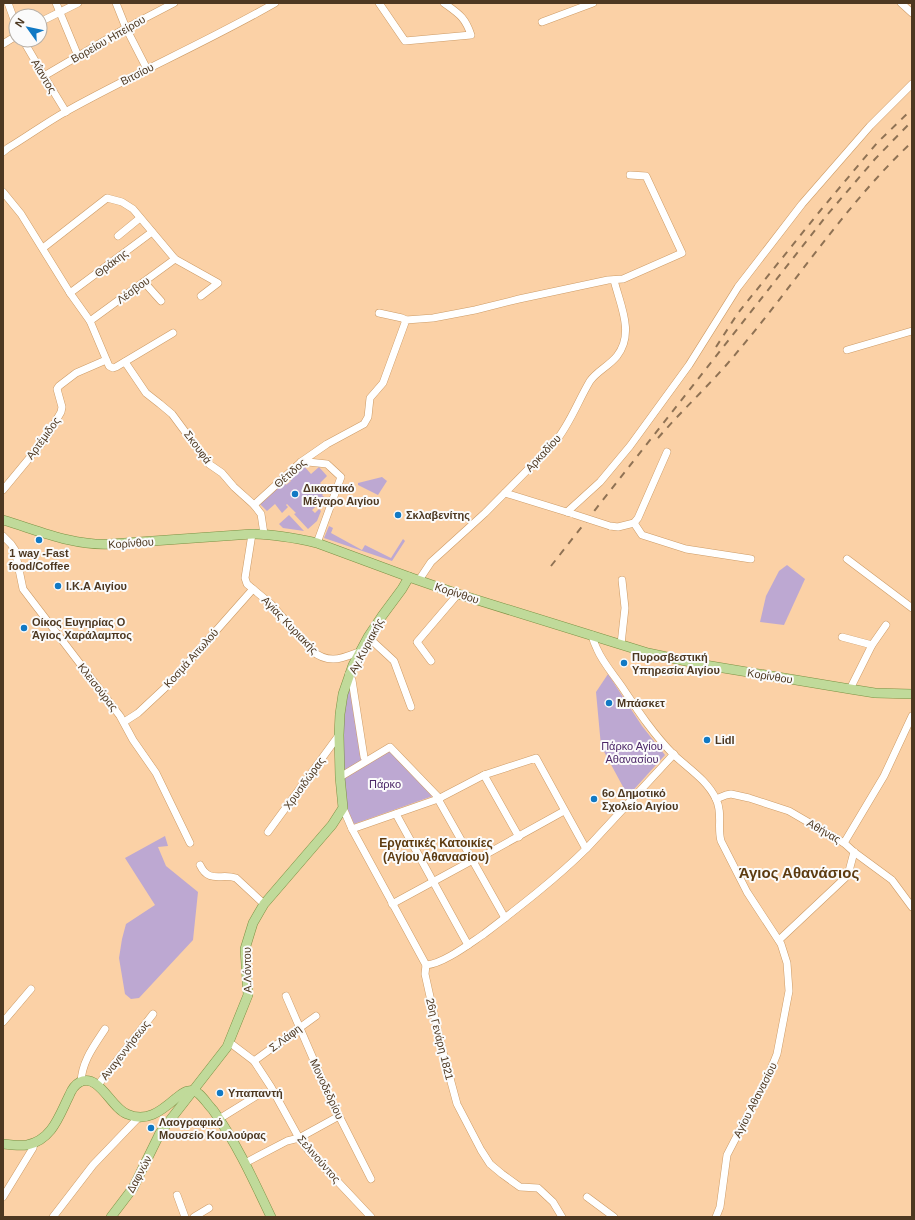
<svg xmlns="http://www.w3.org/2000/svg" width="915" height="1220" font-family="Arial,sans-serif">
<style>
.green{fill:#bda8d2}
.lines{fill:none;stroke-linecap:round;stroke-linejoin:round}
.minor-casing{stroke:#cd9b65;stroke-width:8}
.major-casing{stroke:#7c9143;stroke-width:10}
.minor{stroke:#fff;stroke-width:7}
.major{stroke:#c0da9a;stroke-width:9}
.rail{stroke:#8f7254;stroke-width:2;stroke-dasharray:7 7;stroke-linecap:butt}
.minor-bridge-casing{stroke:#cd9b65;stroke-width:8;stroke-linecap:butt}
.minor-bridge{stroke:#fff;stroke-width:7}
.poi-dot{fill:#1179c4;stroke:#fbfbfb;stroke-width:1.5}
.labels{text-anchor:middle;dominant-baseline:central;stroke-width:4;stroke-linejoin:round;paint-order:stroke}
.street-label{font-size:11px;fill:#4d3821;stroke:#fbfbfb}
.poi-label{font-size:11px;font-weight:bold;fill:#4d3821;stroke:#fbfbfb;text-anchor:start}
.park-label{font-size:11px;fill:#4b2667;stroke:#fbfbfb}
.neighbourhood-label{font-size:12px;font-weight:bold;fill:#5d3b10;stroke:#fbfbfb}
.district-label{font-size:15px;font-weight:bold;fill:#5d3b10;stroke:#fbfbfb}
</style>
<rect width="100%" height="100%" fill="#fbd1a6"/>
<!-- green -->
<g class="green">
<polygon points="303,465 311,474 319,467 327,476 320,483 324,487 323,491 325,492 322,495 324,497 322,500 318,499 321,502 312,510 315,513 319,509 321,511 317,521 308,529 294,514 296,513 287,504 286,505 288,507 282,513 275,504 267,511 260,504 284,482 286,485 291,481 289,478"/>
<polygon points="382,477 387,481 378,495 358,485 358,483"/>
<polygon points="289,515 304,531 283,528 279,524"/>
<polygon points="329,526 333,528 331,533 362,550 365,545 391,558 403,539 405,541 392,561 324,538"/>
<polygon points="787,565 805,579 784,625 760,622 766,596 779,571"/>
<polygon points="608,674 642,726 665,755 628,796 601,746 596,692"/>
<polygon points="350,686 363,759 344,771 343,725 345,701"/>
<polygon points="390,750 433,796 354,824 346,809 343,779"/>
<polygon points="165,836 168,846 158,847 166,866 198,892 193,940 139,998 131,999 125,994 119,958 122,939 126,924 155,905 125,858"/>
</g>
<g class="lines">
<defs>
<g id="minor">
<polyline points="8,3 16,25"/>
<polyline points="56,3 78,56"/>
<polyline points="116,3 126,28 147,69"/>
<path d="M379,3L405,41L471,35C465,17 459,14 444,3"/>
<polyline points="901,3 912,13"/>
<polyline points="42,21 78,3"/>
<polyline points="542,22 593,3"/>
<polyline points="23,40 44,76 66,112"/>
<polyline points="3,44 16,36"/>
<polyline points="44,76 126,28 174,3"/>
<path d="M3,152L8,148C28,136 47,122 67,111C135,73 207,42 275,3"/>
<polyline points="3,192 21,214 70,293 90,321 109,366 113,368 116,367 173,333"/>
<polyline points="118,236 140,218"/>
<polyline points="43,248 107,198 122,202 133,209 175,259 218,283 201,296"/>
<polyline points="144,282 161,301"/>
<polyline points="70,293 152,232"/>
<polyline points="379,313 402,318 406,320"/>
<polyline points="90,321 175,259"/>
<polyline points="847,350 912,331"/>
<polyline points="125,362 146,393 160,404 172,414 209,464 222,473 234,487 254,505 261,514 264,534"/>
<polyline points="301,462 308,462 327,464 341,477 317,543"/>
<polyline points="3,490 46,438 61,412 62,407 57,389 59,386 76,373 106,360"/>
<polyline points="505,493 570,513"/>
<polyline points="254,505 301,462 327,444 364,424 368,417 370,398 383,383 406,320 433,318 475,310 519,299 608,280 623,279 682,253 646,176 630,175"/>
<polyline points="567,512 600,482 630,446 689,365 738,287 802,204 870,126 912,84"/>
<polyline points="634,523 642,535 686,549 751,559"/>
<polyline points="610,526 618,527 634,523 638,518 667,452"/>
<path d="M252,534L245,578L247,584L271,604L312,651C330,665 342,658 361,651"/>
<polyline points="3,536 11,544 15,550 23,589 120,716 133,740 156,773 190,843"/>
<polyline points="847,559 912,608"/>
<path d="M419,580L431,562L485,513L555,442C570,424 578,401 590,381C597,371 609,366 617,356C635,333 620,305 614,280"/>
<path d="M592,635C593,640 595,645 597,649C603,663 614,675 622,687C638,711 654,735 674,755C689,769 707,780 716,799C723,813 717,827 721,841L747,892L781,944L787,963L789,991L777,1054L769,1074L727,1155L720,1207L716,1217"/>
<polyline points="368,637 394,661 411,707"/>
<polyline points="842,637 872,645 850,689"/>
<polyline points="621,644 625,608 622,580"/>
<polyline points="872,645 886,625"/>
<polyline points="431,661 417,642 458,594"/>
<polyline points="349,674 352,680 364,757"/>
<polyline points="124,722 138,713 168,685 253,589"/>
<polyline points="484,775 519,837"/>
<polyline points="340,777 390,747 440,799"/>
<polyline points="438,799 505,918"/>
<polyline points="716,799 726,795 731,794 749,798 789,811 844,843 854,852 892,880 912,907"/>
<polyline points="343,808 352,829 426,965 425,974 431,1001 441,1045 457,1104 481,1150 490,1164 502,1174 520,1187 538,1188 553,1202 562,1217"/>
<polyline points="396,814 468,945"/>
<polyline points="352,829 438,799 484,775 536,758 586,849"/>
<polyline points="268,832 339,735"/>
<polyline points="844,843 884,776 912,716"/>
<polyline points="474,861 564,811"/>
<path d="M200,865C209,884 221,873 236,878L264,904"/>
<polyline points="392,904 473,860"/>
<polyline points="779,940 845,878 849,871 854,852"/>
<path d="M426,965C443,964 469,944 484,934C518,908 557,878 587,848C616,817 645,785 674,754"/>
<polyline points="286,996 331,1100 371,1179"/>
<polyline points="3,1022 31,989"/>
<polyline points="229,1042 254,1061 271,1087 299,1138 308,1150 371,1217"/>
<polyline points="254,1061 316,1016"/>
<path d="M81,1082C82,1061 94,1046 105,1029"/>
<polyline points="98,1085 153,1014"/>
<polyline points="219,1119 261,1093"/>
<polyline points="245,1163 287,1141 299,1138 339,1116"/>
<polyline points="177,1195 185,1217"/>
<polyline points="3,1197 33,1148 34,1143"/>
<polyline points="587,1197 614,1217"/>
<polyline points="53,1217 93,1165 139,1117"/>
<polyline points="194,1217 209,1208"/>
</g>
<g id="major">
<path d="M3,520C37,530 73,546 110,544L252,534C274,534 295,538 317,543L409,577L458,594L648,653L705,665L850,689L875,693L912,694"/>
<path d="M3,1144C11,1145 20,1146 27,1145C52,1140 59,1116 69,1096C71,1091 74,1085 80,1082C99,1073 111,1108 127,1114C146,1123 161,1111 175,1099C179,1096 183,1092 188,1091C192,1090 196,1091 199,1094C204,1098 208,1105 213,1110C236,1142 254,1181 271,1217"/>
<polyline points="111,1217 133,1188 160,1133 227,1047 248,995 245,949 253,923 264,904 332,825 343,808 340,777 339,735 340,714 343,694 353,665 368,637 382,616 402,589 409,577"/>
</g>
</defs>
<!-- minor casing -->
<use href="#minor" class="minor-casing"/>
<!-- major casing -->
<use href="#major" class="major-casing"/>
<!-- minor -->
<use href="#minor" class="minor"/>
<!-- major -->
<use href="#major" class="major"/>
<!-- rail -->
<g class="rail">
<polyline points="716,347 738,313 820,211 877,143 912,109"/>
<path d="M658,438C684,408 714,381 739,350C797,281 846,204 912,142"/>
<polyline points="551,566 827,215 875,159 912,121"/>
</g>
<defs>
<polyline id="minor-bridge" points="573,514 610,526"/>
</defs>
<!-- minor-bridge casing -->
<use href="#minor-bridge" class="minor-bridge-casing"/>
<!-- minor-bridge -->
<use href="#minor-bridge" class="minor-bridge"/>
</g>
<!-- markers -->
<g class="poi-dot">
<circle cx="295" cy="494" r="4"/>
<circle cx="398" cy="515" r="4"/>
<circle cx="39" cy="540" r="4"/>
<circle cx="58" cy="586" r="4"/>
<circle cx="24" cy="628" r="4"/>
<circle cx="624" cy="663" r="4"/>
<circle cx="609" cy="703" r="4"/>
<circle cx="707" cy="740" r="4"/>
<circle cx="594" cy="799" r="4"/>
<circle cx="220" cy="1093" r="4"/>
<circle cx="151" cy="1128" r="4"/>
</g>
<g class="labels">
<!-- street labels -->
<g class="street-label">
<text transform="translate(108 39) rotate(-30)">Βορείου Ηπείρου</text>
<text transform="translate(137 74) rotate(-27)">Βιτσίου</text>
<text transform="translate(44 76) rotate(59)">Αΐαντος</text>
<text transform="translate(111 263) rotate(-37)">Θράκης</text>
<text transform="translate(133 290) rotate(-36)">Λέσβου</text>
<text transform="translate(43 438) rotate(-54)">Αρτέμιδος</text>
<text transform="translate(198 447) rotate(53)">Σκουφά</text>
<text transform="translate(543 453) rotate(-47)">Αρκαδίου</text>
<text transform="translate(290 473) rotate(-41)">Θέτιδος</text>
<text transform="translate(131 543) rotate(-4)">Κορίνθου</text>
<text transform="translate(457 593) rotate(18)">Κορίνθου</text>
<text transform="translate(290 625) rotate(46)">Αγίας Κυριακής</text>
<text transform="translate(366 646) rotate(-62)">Αγ.Κυριακής</text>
<text transform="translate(191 658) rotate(-48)">Κοσμά Αιτωλού</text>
<text transform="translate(770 676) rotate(9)">Κορίνθου</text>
<text transform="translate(98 687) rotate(52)">Κλεισούρας</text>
<text transform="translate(304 783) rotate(-54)">Χρυσιδώρας</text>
<text transform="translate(824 831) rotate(30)">Αθήνας</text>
<text transform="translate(247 970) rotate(-91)">Α.Λόντου</text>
<text transform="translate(285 1038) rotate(-37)">Σ.Λάφη</text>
<text transform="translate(440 1039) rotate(76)">26η Γενάρη 1821</text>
<text transform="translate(125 1050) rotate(-52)">Αναγεννήσεως</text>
<text transform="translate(327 1089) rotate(65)">Μονοδεδρίου</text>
<text transform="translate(755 1100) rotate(-63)">Αγίου Αθανασίου</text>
<text transform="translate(319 1159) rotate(49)">Σελινούντος</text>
<text transform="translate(139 1174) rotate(-62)">Δαφνών</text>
</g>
<!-- poi labels -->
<g class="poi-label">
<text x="303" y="488">Δικαστικό<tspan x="303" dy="13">Μέγαρο Αιγίου</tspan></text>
<text x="406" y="515">Σκλαβενίτης</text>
<text x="39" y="553" text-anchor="middle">1 way -Fast<tspan x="39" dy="13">food/Coffee</tspan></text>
<text x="66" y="586">Ι.Κ.Α Αιγίου</text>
<text x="32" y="622">Οίκος Ευγηρίας Ο<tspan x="32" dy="13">Άγιος Χαράλαμπος</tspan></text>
<text x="632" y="657">Πυροσβεστική<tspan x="632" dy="13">Υπηρεσία Αιγίου</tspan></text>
<text x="617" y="703">Μπάσκετ</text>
<text x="715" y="740">Lidl</text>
<text x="602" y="793">6ο Δημοτικό<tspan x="602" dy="13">Σχολείο Αιγίου</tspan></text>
<text x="228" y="1093">Υπαπαντή</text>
<text x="159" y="1122">Λαογραφικό<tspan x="159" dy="13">Μουσείο Κουλούρας</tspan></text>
</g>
<!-- park labels -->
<g class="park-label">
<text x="632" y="746">Πάρκο Αγίου<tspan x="632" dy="13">Αθανασίου</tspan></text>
<text x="385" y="784">Πάρκο</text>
</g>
<!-- neighbourhood labels -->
<g class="neighbourhood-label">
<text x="436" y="843">Εργατικές Κατοικίες<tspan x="436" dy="14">(Αγίου Αθανασίου)</tspan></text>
</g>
<!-- district labels -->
<g class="district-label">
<text x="799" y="872">Άγιος Αθανάσιος</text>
</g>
</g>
<!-- border -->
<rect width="915" height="1220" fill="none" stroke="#4d3821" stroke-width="8"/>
<!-- north arrow -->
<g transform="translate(28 28) rotate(303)"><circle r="19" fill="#fbfbfb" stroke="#b5ada4"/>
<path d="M0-3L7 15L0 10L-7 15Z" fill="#1179c4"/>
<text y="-6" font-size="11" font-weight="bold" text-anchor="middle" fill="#4d3821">N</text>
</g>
</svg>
